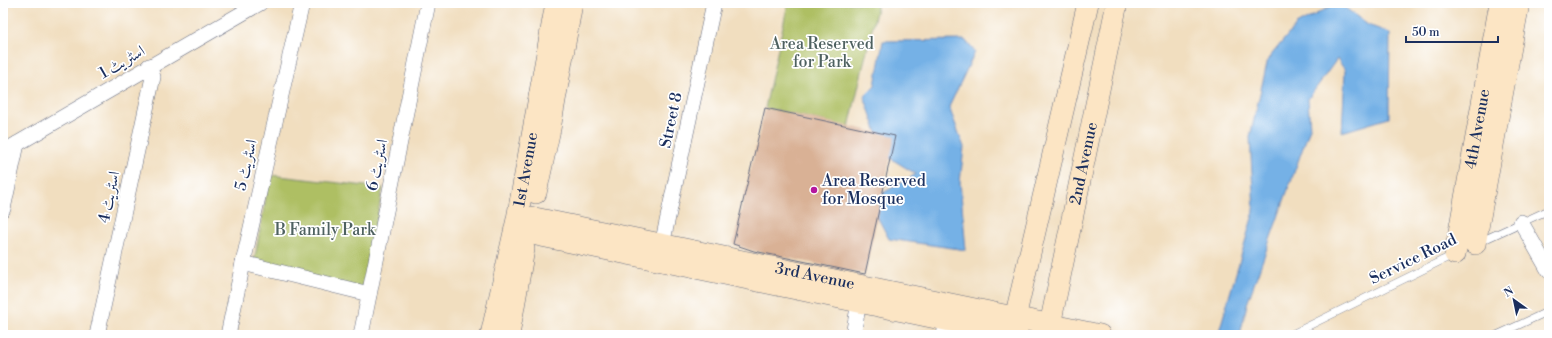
<svg xmlns="http://www.w3.org/2000/svg" width="1552" height="338" font-family="'Libre Bodoni',Amiri,serif">
<style>
.green{fill:#aebf63;stroke:#647760}
.water{fill:#74b1e6;stroke:#4870a2}
.building{fill:#d9b195}
.lines{fill:none;stroke-linecap:round;stroke-linejoin:round}
.lane-casing{stroke:#666c80;stroke-width:8}
.street-casing{stroke:#666c80;stroke-width:16}
.secondary-casing{stroke:#666c80;stroke-width:22}
.lane{stroke:#fff;stroke-width:7}
.street{stroke:#fff;stroke-width:15}
.secondary{stroke:#fce5c4;stroke-width:21}
.poi-dot{fill:#b5179e;stroke:#fff;stroke-width:1.5}
.labels{text-anchor:middle;dominant-baseline:central;stroke-width:3.5;stroke-linejoin:round;paint-order:stroke}
.park-label{font-size:16px;fill:#4e6160;stroke:#fff}
.street-label{font-size:16px;fill:#1b2f5e;stroke:#fff}
.poi-label{font-size:16px;fill:#1b2f5e;stroke:#fff;text-anchor:start}
</style>
<rect width="100%" height="100%" fill="#fff"/>
<filter id="ink" filterUnits="userSpaceOnUse"><feTurbulence type="fractalNoise" baseFrequency=".025" numOctaves="2"/><feDisplacementMap in="SourceGraphic" scale="8" xChannelSelector="R" yChannelSelector="G"/><feConvolveMatrix kernelMatrix="1 2 1 2 8 2 1 2 1" color-interpolation-filters="sRGB"/></filter>
<filter id="wash" filterUnits="userSpaceOnUse"><feTurbulence type="fractalNoise" baseFrequency=".012" numOctaves="4" result="noise"/><feDisplacementMap in="SourceGraphic" scale="16" xChannelSelector="R" yChannelSelector="G"/><feGaussianBlur stdDeviation="0.9" result="paint"/><feColorMatrix in="noise" values="0 0 0 0 0 0 0 0 0 0 0 0 0 0 0 0 0 1.4 0 .05"/><feComposite in="paint" operator="in"/></filter>
<g filter="url(#wash)">
<rect width="100%" height="100%" fill="#f1debf"/>
<!-- green -->
<g class="green">
<polygon points="788,3 878,3 849,127 765,108"/>
<polygon points="270,175 383,188 363,289 254,262"/>
</g>
<!-- water -->
<g class="water">
<polygon points="1337,3 1339,3 1368,25 1390,33 1389,118 1342,132 1345,70 1337,59 1308,99 1310,128 1247,304 1240,335 1218,335 1254,211 1250,137 1268,59 1296,25"/>
<polygon points="965,40 975,52 949,107 964,147 960,182 966,250 889,239 869,201 916,174 885,155 864,96 875,85 883,41"/>
</g>
<g id="blocks">
<!-- building -->
<polygon class="building" points="765,108 895,136 865,274 754,251 733,244"/>
</g>
</g>
<g filter="url(#ink)">
<use href="#blocks" fill-opacity="0" stroke="#666c80" stroke-width="1"/>
<g class="lines">
<defs>
<g id="lane">
<polyline points="1479,242 1549,210"/>
<polyline points="1290,335 1453,255"/>
<polyline points="1497,335 1549,311"/>
</g>
<g id="street">
<polyline points="3,152 260,3"/>
<polyline points="3,209 17,144"/>
<polyline points="1521,222 1549,271"/>
<polyline points="662,245 714,3"/>
<polyline points="243,263 369,294"/>
<polyline points="97,335 153,77 149,66"/>
<polyline points="228,335 243,263 302,3"/>
<polyline points="361,335 428,3"/>
<polyline points="853,335 859,302"/>
<polyline points="944,335 947,320"/>
</g>
<g id="secondary">
<polyline points="536,193 550,129 572,3"/>
<path id="s1" d="M530,217L1100,335"/>
<polyline points="527,233 1018,335"/>
<polyline points="1475,244 1519,3"/>
<path id="s2" d="M1455,254L1500,3"/>
<polyline points="1015,318 1088,3"/>
<path id="s3" d="M1050,325L1117,3"/>
<path id="s4" d="M491,335L517,219L556,3"/>
<polyline points="509,335 524,249"/>
</g>
</defs>
<!-- lane casing -->
<use href="#lane" class="lane-casing"/>
<!-- street casing -->
<use href="#street" class="street-casing"/>
<!-- secondary casing -->
<use href="#secondary" class="secondary-casing"/>
<!-- lane -->
<use href="#lane" class="lane"/>
<!-- street -->
<use href="#street" class="street"/>
<!-- secondary -->
<use href="#secondary" class="secondary"/>
</g>
</g>
<!-- markers -->
<circle class="poi-dot" cx="814" cy="190" r="4"/>
<g class="labels">
<!-- park labels -->
<g class="park-label">
<text x="822" y="44">Area Reserved<tspan x="822" dy="18">for Park</tspan></text>
<text x="325" y="230">B Family Park</text>
</g>
<!-- street labels -->
<g class="street-label">
<text transform="translate(122 62) rotate(-30)">اسٹریٹ 1</text>
<text transform="translate(671 120) rotate(-78)">Street 8</text>
<text stroke="none"><textPath href="#s2" startOffset="127">4th Avenue</textPath></text>
<text stroke="none"><textPath href="#s3" startOffset="165">2nd Avenue</textPath></text>
<text transform="translate(246 165) rotate(-77)">اسٹریٹ 5</text>
<text transform="translate(377 165) rotate(-78)">اسٹریٹ 6</text>
<text stroke="none"><textPath href="#s4" startOffset="169">1st Avenue</textPath></text>
<text transform="translate(109 197) rotate(-78)">اسٹریٹ 4</text>
<text transform="translate(1413 259) rotate(-26)">Service Road</text>
<text stroke="none"><textPath href="#s1" startOffset="291">3rd Avenue</textPath></text>
</g>
<!-- poi labels -->
<g class="poi-label">
<text x="822" y="181">Area Reserved<tspan x="822" dy="18">for Mosque</tspan></text>
</g>
</g>
<!-- margin -->
<rect width="1552" height="338" fill="none" stroke="#fff" stroke-width="16"/>
<!-- north arrow -->
<g transform="translate(1514 300) rotate(327)" stroke="#ffffff" stroke-width="3" paint-order="stroke">
<path d="M0-3L7 15L0 10L-7 15Z" fill="#1b2f5e"/>
<text y="-6" font-size="11" font-weight="bold" text-anchor="middle" fill="#1b2f5e">N</text>
</g>
<!-- scale -->
<path d="M1406 36v6h92v-6" fill="none" stroke="#1b2f5e" stroke-width="2"/>
<text x="1412" y="36" font-size="12" fill="#1b2f5e" stroke="#ffffff" stroke-width="3" paint-order="stroke">50 m</text>
</svg>
